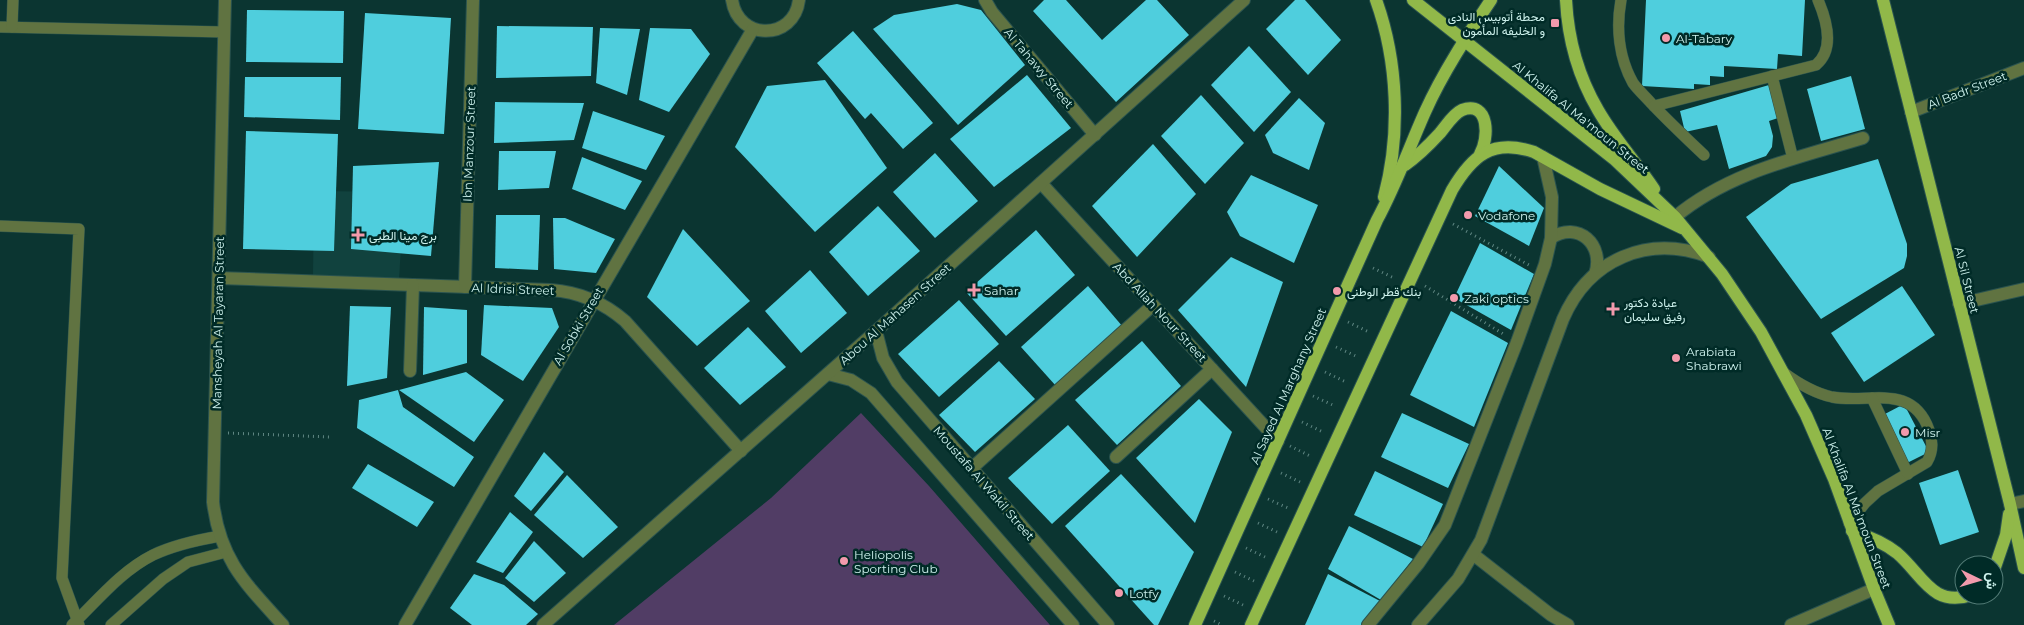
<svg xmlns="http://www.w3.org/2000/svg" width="2024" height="625" font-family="Montserrat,Vazirmatn,sans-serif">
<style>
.built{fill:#11423e}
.green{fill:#513d65}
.building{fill:#4fcedd}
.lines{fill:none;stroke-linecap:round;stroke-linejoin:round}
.service-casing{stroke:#2a534f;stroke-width:12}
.minor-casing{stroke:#2a534f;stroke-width:14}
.primary-casing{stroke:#2a534f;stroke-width:14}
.path{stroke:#608783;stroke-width:3;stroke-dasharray:1 4;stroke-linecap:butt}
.service{stroke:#607341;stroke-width:11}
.minor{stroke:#607341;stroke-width:12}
.primary{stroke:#91b849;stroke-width:12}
.poi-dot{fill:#f29aac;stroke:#002b27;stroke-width:2}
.labels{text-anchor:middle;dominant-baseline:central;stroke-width:5;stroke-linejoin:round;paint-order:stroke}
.poi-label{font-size:12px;fill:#cef2ed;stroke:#002b27;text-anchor:start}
.street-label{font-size:12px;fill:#cef2ed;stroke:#002b27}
</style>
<rect width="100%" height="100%" fill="#0b3531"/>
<!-- built -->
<polygon class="built" points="314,191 404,192 399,281 313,277"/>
<!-- green -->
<polygon class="green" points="861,413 929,486 1050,625 614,625 771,498"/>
<!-- building -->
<g class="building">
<polygon points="1044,0 1066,0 1102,40 1146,0 1157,0 1189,35 1116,102 1033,11"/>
<polygon points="1295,0 1305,0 1341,40 1308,75 1266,29"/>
<polygon points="1646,0 1805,0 1802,56 1778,54 1777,69 1724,66 1724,77 1710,76 1710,85 1694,84 1694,89 1642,86"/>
<polygon points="957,4 981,10 1025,65 958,125 873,29 894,15"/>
<polygon points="247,10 344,11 343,63 246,62"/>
<polygon points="365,13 451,18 444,134 358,129"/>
<polygon points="497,26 593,27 591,76 496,78"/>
<polygon points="600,28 640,29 627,95 596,83"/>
<polygon points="650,28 691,29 710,54 669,112 639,100"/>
<polygon points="853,31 933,123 903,149 871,113 865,119 817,63"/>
<polygon points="1249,46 1291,92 1254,132 1211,85"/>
<polygon points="1027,75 1071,128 994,187 950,139"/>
<polygon points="1851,76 1865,129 1821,141 1807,89"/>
<polygon points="245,77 341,77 340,120 244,117"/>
<polygon points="825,80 887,168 815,232 735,147 767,86"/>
<polygon points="1769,85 1778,118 1769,121 1773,136 1772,147 1766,156 1729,169 1717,125 1685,132 1680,111"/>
<polygon points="1201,95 1244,143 1205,184 1161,136"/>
<polygon points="1299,98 1325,123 1309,170 1273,153 1265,135"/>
<polygon points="495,102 584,103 574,140 494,143"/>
<polygon points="593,111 665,136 646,170 582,148"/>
<polygon points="246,131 338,134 334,251 243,249"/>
<polygon points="1153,144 1196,194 1137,257 1092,206"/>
<polygon points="499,151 556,151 549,188 498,190"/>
<polygon points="935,153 978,201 935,238 893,192"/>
<polygon points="582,157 642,181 625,210 572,189"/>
<polygon points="1878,159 1907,244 1907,256 1904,268 1821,319 1746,217 1791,184"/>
<polygon points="439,162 431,256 351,249 353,166"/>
<polygon points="1499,166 1544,208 1529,246 1475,216"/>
<polygon points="1251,175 1318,205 1294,263 1240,236 1227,212"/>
<polygon points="878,206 920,251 868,296 829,252"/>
<polygon points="496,215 540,215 538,270 495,268"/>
<polygon points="553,218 565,218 615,239 596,273 554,269"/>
<polygon points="683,229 750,301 697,346 647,297"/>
<polygon points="1036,230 1075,275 1006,336 966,292"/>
<polygon points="1480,243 1534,274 1511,330 1454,298"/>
<polygon points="1231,257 1283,282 1246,387 1178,310"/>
<polygon points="810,270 847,313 801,353 765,311"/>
<polygon points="1088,286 1123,327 1056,386 1021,347"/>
<polygon points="1902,286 1935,335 1864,382 1831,333"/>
<polygon points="959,300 999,344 939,397 898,354"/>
<polygon points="484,305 552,308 559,327 523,381 481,355"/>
<polygon points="350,306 391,307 387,378 347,386"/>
<polygon points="424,307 467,310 467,363 423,375"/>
<polygon points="1451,311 1508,343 1474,427 1410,395"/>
<polygon points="748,327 786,367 740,405 704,368"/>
<polygon points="1142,341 1181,386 1117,445 1075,400"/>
<polygon points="999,361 1035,399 975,452 939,415"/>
<polygon points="466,372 504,400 474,442 399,390"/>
<polygon points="398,390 403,407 474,457 454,487 357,428 359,400"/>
<polygon points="1199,399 1232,432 1195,523 1136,458"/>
<polygon points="1904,404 1929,452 1907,463 1883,415"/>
<polygon points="1402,413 1469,444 1448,488 1381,457"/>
<polygon points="1068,425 1110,471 1052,524 1008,478"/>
<polygon points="544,452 564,472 531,511 514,496"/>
<polygon points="368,464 434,502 417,527 352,488"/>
<polygon points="1958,470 1979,532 1940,545 1919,483"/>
<polygon points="1375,471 1443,504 1423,547 1354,515"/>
<polygon points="1121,474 1194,552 1158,625 1154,625 1065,526"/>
<polygon points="567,475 618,527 583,558 534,515"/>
<polygon points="510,512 533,532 503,573 476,562"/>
<polygon points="1349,526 1413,559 1381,600 1328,569"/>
<polygon points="534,541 566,573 534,602 505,578"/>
<polygon points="474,574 504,585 538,614 526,625 472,625 450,608"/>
<polygon points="1328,574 1380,601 1362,625 1305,625"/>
</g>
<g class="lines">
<defs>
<g id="service">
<path d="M1621,0C1616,28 1619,58 1633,83C1638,90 1646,97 1651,103C1668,121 1686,138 1704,155"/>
<polyline points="0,27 224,32"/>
<polyline points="12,27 13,0"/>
<polyline points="1772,76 1793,159"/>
<path d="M1654,106L1816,65C1835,49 1827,21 1818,0"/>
<polyline points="0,226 79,229 62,578 79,625"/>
<path d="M1784,373C1799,384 1814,393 1832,397C1868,404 1912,382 1929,430C1933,441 1933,452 1927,462L1878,491L1865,503L1849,523"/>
<polyline points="1872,398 1908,474"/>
<path d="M72,625C97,601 121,571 153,555C174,545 197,540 220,536"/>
<polyline points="111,625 163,579 188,562 226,552"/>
</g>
<g id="minor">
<path d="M225,0L213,502C220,560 246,584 283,625"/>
<path d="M732,0C738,41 794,41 799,0"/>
<polyline points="985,0 992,12 1095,135"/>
<polyline points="1911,112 2024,68"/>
<polyline points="1041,183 1278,441"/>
<path d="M1675,217C1729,172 1797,158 1863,138"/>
<path d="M1551,238C1578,220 1605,245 1595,274"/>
<path d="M219,278L551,290C580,292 603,302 625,321L741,451"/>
<polyline points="465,287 473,0"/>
<polyline points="1959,304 2024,289"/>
<polyline points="876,331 883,358 897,382 1108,625"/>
<polyline points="410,371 413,285"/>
<polyline points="828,374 851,380 871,393 1073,625"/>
<polyline points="1116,457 1212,369"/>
<polyline points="972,468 1153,305"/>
<polyline points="2010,504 2024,501"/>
<polyline points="1474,555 1551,615 1568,625"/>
<polyline points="405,625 753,29"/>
<polyline points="543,625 876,331 1244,0"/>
<polyline points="1368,625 1418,564 1445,525 1517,342 1545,264 1551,238 1552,197 1543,157"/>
<path d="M1418,625L1458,579L1481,540L1563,319C1589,259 1648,234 1709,257"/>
<polyline points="1791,625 1874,589"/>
</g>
<g id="primary">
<path d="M1376,0C1398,61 1401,134 1384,197"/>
<polyline points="1413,0 1614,159 1675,217 1722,274 1761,332 1806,415 1834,479 1874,589 1889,625"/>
<path d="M1566,0C1568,39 1578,76 1598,110C1614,138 1636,162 1654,189"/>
<polyline points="1883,0 2010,504 2024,568"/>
<path d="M1405,165C1418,156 1429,145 1440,133C1446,126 1453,114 1462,110C1490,100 1489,139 1480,154"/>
<path d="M1852,531C1868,536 1883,542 1897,553C1922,574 1932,608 1971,595"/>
<polyline points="1994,570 2006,535 2009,514"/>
<path d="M1195,625L1377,220C1396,185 1409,148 1425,112C1443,72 1467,36 1491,0"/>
<path d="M1251,625L1452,190C1472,156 1492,138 1534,152L1600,189L1682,228"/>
</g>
</defs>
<!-- service casing -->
<use href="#service" class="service-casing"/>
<!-- minor casing -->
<use href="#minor" class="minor-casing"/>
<!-- primary casing -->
<use href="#primary" class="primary-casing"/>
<!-- path -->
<g class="path">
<polyline points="1453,224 1529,265"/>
<polyline points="1373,268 1394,278"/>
<polyline points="1425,286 1505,335"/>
<polyline points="1362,290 1384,300"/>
<polyline points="1348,322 1369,332"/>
<polyline points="1336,347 1358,357"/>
<polyline points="1325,372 1346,382"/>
<polyline points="1313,396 1335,406"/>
<polyline points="1302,422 1323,432"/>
<polyline points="228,433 329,437"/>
<polyline points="1290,446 1312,457"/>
<polyline points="1281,473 1300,482"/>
<polyline points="1268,499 1288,508"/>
<polyline points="1258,523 1277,532"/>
<polyline points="1246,548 1265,557"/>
<polyline points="1235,572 1254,581"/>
<polyline points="1224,596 1243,605"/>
<polyline points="1214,621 1222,625"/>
</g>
<!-- service -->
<use href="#service" class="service"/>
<!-- minor -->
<use href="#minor" class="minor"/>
<!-- primary -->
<use href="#primary" class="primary"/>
</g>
<!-- markers -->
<g class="poi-dot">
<rect x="1550" y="18" width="10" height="10" rx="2.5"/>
<circle cx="1666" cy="38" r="5"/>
<circle cx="1468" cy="215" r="5"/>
<path d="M355.5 227.5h5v5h5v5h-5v5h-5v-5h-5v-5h5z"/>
<path d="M971.5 282.5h5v5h5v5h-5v5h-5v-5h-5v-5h5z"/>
<circle cx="1337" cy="291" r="5"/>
<circle cx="1454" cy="298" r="5"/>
<path d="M1610.5 301.5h5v5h5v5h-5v5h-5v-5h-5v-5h5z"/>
<circle cx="1676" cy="358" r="5"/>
<circle cx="1905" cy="432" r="5"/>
<circle cx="844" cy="561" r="5"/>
<circle cx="1119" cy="593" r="5"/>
</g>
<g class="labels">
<!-- poi labels -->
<g class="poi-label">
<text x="1545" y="16" text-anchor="end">محطة أتوبيس النادى<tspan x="1545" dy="14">و الخليفه المأمون</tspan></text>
<text x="1676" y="38">Al-Tabary</text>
<text x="1478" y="215">Vodafone</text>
<text x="369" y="235">برج مينا الطبى</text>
<text x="984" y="290">Sahar</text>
<text x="1347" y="291">بنك قطر الوطنى</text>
<text x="1464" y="298">Zaki optics</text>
<text x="1624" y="302">عيادة دكتور<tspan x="1624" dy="14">رفيق سليمان</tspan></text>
<text x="1686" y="351">Arabiata<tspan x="1686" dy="14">Shabrawi</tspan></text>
<text x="1915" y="432">Misr</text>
<text x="854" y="554">Heliopolis<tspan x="854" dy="14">Sporting Club</tspan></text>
<text x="1129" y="593">Lotfy</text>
</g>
<!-- street labels -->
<g class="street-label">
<text transform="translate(1039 68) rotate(50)">Al Tahawy Street</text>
<text transform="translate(1967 90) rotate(-21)">Al Badr Street</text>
<text transform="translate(1581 117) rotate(39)">Al Khalifa Al Ma'moun Street</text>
<text transform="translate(469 144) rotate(-88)">Ibn Manzour Street</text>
<text transform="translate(1967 280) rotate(76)">Al Sil Street</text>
<text transform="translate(513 289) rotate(2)">Al Idrisi Street</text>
<text transform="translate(1160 312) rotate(47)">Abd Allah Nour Street</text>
<text transform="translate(895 314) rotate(-42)">Abou Al Mahasen Street</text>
<text transform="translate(218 323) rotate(-89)">Mansheyah Al Tayaran Street</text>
<text transform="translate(578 326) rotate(-60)">Al Sobki Street</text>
<text transform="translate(1288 386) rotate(-66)">Al Sayed Al Marghany Street</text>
<text transform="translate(984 483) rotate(49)">Moustafa Al Wakil Street</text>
<text transform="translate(1857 508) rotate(69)">Al Khalifa Al Ma'moun Street</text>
</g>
</g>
<!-- north arrow -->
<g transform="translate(1979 580) rotate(95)"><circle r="24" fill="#002b27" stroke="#527b76"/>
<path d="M0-4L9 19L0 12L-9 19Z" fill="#f29aac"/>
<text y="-8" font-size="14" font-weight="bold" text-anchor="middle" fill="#cef2ed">ش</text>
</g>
</svg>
